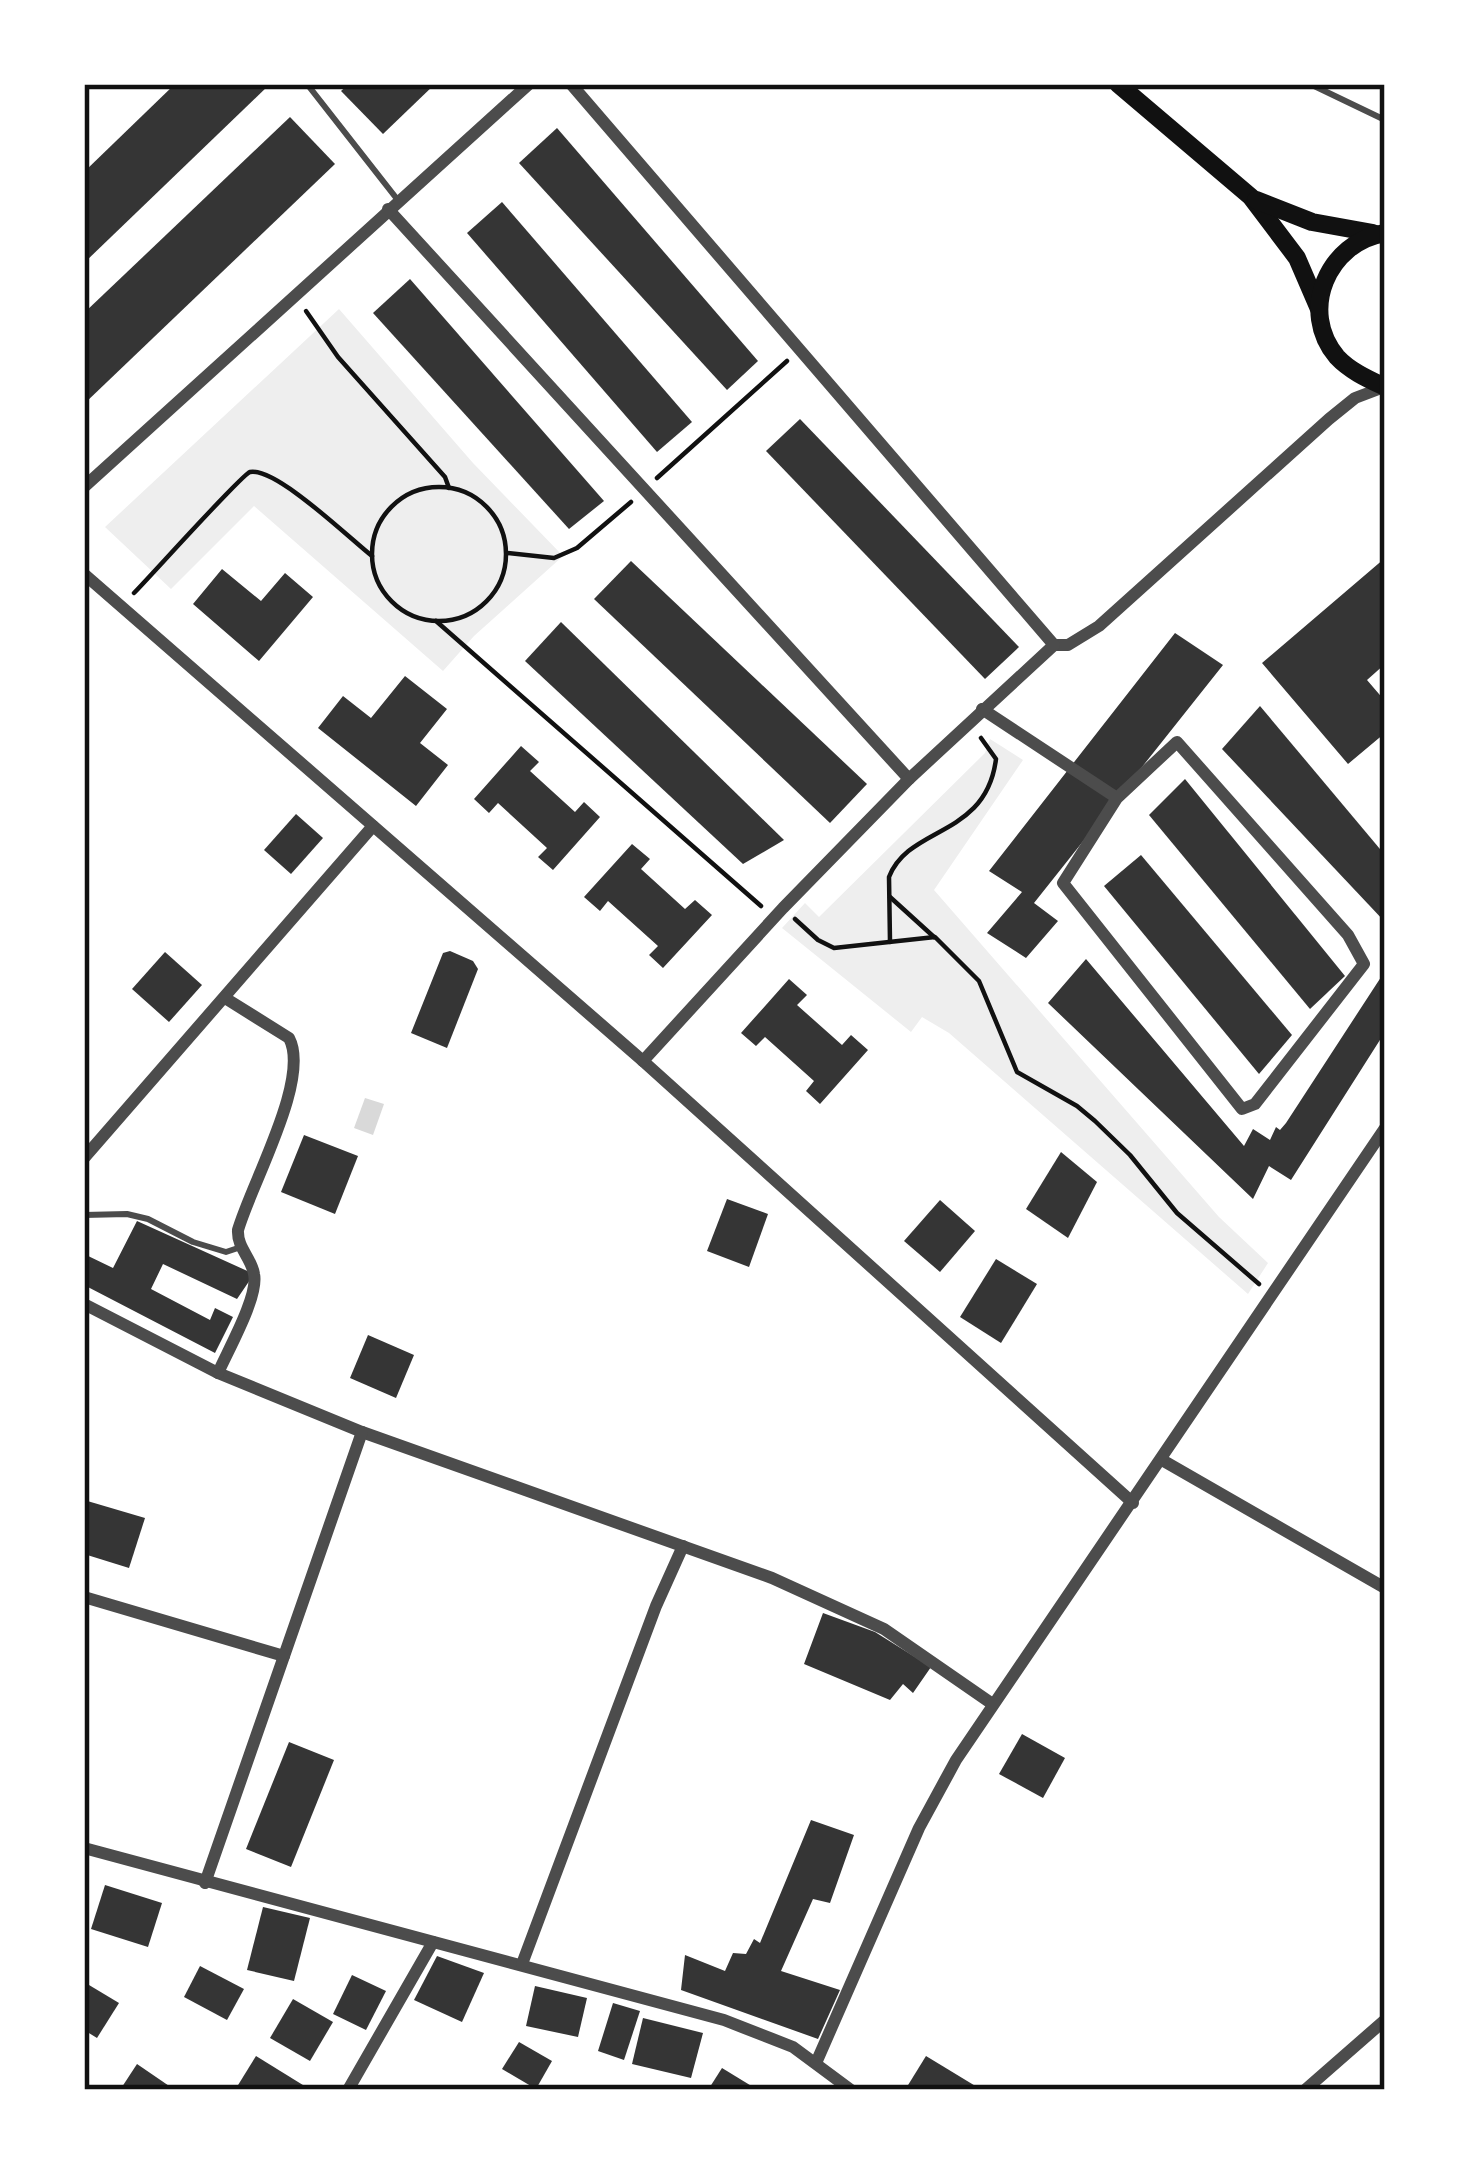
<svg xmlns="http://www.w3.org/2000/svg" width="1469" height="2174" font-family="'Noto Serif',serif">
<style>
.green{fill:#eee}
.water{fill:#d9d9d9}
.building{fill:#353535}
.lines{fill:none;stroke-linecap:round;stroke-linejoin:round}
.path{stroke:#111;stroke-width:4.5}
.service{stroke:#4c4c4c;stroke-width:6}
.minor{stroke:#4c4c4c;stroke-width:12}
.primary{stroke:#111;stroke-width:18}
.neatline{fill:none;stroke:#111;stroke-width:4.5}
</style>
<rect width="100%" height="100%" fill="#fff"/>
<!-- green -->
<g class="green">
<polygon points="339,309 473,463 563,556 474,636 443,671 254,506 171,589 105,527"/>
<polygon points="990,739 1023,760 934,890 1219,1217 1268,1263 1248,1294 949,1033 922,1017 911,1032 782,928 805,903 819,917 985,753"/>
</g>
<!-- water -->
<polygon class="water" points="365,1098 384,1104 373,1135 354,1128"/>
<!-- building -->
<g class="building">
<polygon points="175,84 270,84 84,263 84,172"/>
<polygon points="349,84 435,84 383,134 341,91"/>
<polygon points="290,117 335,164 84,404 84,313"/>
<polygon points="557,128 758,361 727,390 519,163"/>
<polygon points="502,202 692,422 657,452 467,233"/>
<polygon points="410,279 604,501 569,529 373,313"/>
<polygon points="800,419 1019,647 985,679 766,451"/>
<polygon points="1385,558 1385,664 1367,680 1385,701 1385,733 1348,764 1262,663"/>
<polygon points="631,561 867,784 830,823 594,599"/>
<polygon points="222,569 261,601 285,573 313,597 259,661 193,604"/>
<polygon points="561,622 784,840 743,864 525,661"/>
<polygon points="1175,633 1223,665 1034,903 1058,921 1026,958 987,933 1022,892 989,871"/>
<polygon points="405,676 447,709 420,743 448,765 416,806 318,728 343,696 371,718"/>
<polygon points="1260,706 1385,855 1385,922 1222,749"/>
<polygon points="521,746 539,762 530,771 575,812 584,802 600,817 553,870 538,857 547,848 498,803 489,813 474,799"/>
<polygon points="1185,779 1345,976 1310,1009 1149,815"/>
<polygon points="296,814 323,838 291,874 264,850"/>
<polygon points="632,844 650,859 641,869 685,909 695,900 712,915 663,968 649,955 658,946 608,901 600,911 584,897"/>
<polygon points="1141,855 1292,1035 1259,1074 1104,886"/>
<polygon points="450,951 473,961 478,969 447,1048 411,1033 443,953"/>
<polygon points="165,952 202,985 169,1022 132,989"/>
<polygon points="1086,959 1244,1146 1253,1129 1270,1140 1276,1127 1280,1130 1286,1123 1385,971 1385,1032 1291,1180 1269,1166 1253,1199 1048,1003"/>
<polygon points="789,979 807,995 797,1005 842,1045 851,1035 868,1050 820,1104 806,1091 814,1081 765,1037 756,1046 741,1033"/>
<polygon points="304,1135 358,1156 335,1214 281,1192"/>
<polygon points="1061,1152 1097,1182 1068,1238 1026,1209"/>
<polygon points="727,1199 768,1214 749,1267 707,1251"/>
<polygon points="940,1200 975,1231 940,1272 904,1241"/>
<polygon points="137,1221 254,1274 237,1299 163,1264 151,1289 210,1320 215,1308 233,1317 215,1353 84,1285 84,1254 113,1268"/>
<polygon points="996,1259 1037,1284 1001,1343 960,1317"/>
<polygon points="368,1335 414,1355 396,1398 350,1378"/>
<polygon points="84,1500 145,1518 129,1568 84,1554"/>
<polygon points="823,1613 875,1632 931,1667 913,1693 903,1684 890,1700 804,1664"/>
<polygon points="1022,1734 1065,1758 1043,1798 999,1774"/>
<polygon points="289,1742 334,1760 291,1867 246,1849"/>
<polygon points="811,1820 854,1835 830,1903 813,1899 781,1971 840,1990 818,2039 681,1990 685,1955 725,1971 733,1953 746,1954 754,1939 760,1943"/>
<polygon points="105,1885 162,1903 148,1947 91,1929"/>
<polygon points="263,1907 310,1918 294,1981 247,1970"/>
<polygon points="437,1956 484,1973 462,2022 414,2000"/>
<polygon points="200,1966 244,1989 227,2020 184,1997"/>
<polygon points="352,1975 386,1991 366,2030 333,2014"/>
<polygon points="84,1982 119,2003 97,2038 84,2030"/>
<polygon points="535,1986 587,1998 578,2037 526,2026"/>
<polygon points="293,1999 333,2022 310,2061 270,2038"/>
<polygon points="613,2003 640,2011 624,2060 598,2051"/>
<polygon points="643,2018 703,2033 691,2078 632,2064"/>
<polygon points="519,2042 552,2061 536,2089 502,2069"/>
<polygon points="256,2056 311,2090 235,2090"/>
<polygon points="926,2056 982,2090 905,2090"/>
<polygon points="137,2064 175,2090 120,2090"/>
<polygon points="722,2068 758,2090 708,2090"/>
</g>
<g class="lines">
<!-- path -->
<g class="path">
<polyline points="306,311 338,357 445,477 449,488"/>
<polyline points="657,478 787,361"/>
<circle cx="439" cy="554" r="67"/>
<polyline points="507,553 554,558 577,548 631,502"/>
<path d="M134,593C149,578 242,474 250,472C276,467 349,538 372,556"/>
<polyline points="436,621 761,906"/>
<polyline points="890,897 934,937"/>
<polyline points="795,919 818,940 834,948 935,937 979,981 1017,1072 1077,1106 1095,1121 1130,1155 1177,1213 1259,1284"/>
<path d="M890,942L889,877C909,825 986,838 996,759L981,738"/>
</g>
<!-- service -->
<g class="service">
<polyline points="307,84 397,199"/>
<polyline points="1310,84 1385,120"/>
<polyline points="84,1215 127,1214 148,1219 193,1242 226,1252 241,1247"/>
</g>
<!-- minor -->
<g class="minor">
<polyline points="571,84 1054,645"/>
<polyline points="388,209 909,779"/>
<polyline points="84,487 529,84"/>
<polyline points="84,574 643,1061 1133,1503"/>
<polyline points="1054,645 1068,645 1099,626 1329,419 1355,398 1384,387"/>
<polyline points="982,709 1117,798 1063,883 1242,1109 1255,1104 1364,964 1348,935 1177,742 1117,798"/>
<polyline points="643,1061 783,908 909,779 1054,645"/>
<polyline points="84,1158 373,826"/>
<polyline points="84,1304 218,1373 362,1432 772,1578 884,1629 991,1703"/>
<path d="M218,1373C228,1350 259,1296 254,1274C251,1257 237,1248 238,1230C251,1184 311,1079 289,1038L225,998"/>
<polyline points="1162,1460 1385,1588"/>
<polyline points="84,1597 284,1656"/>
<polyline points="84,1848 724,2020 793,2047 851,2090"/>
<polyline points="205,1883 362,1432"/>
<polyline points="522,1964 656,1606 683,1546"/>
<polyline points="816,2063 919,1828 956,1760 1385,1128"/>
<polyline points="348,2090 433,1942"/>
<polyline points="1305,2090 1385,2020"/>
</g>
<!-- primary -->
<g class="primary">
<polyline points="1118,84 1251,197 1297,258 1319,309"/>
<polyline points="1256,200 1312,222 1373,233"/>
<path d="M1385,233C1328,242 1298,311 1337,357C1350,371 1368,379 1385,387"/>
</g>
</g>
<!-- border -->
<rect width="1469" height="2174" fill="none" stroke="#ffffff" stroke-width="174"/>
<rect x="87" y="87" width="1295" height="2000" class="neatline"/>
</svg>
